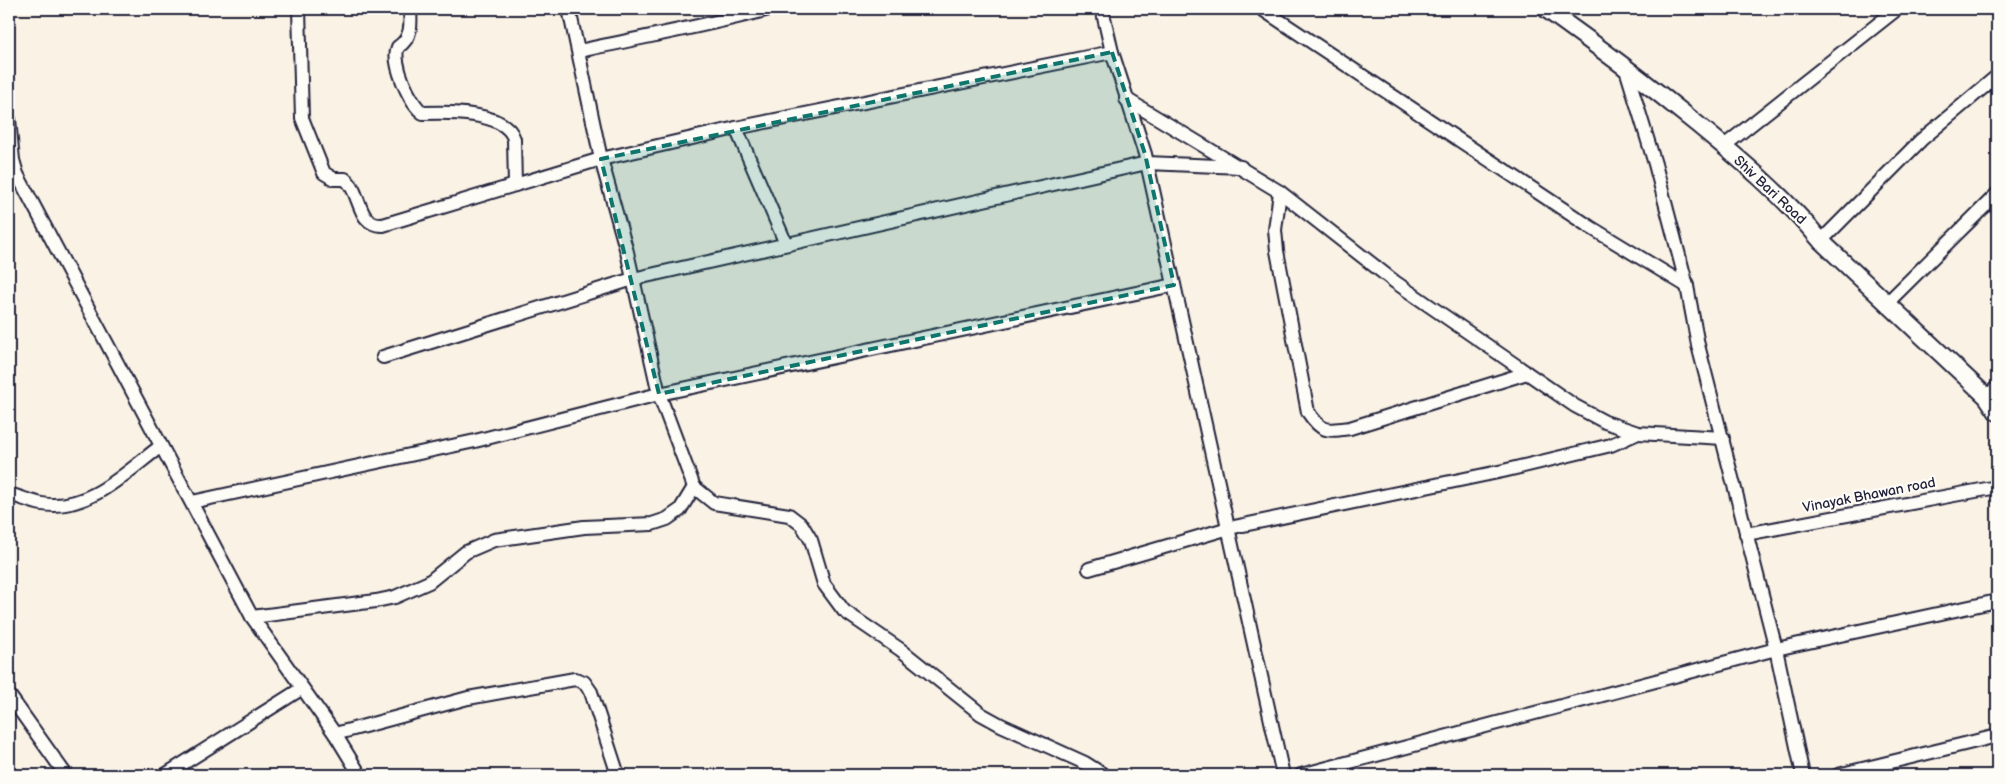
<svg xmlns="http://www.w3.org/2000/svg" width="2006" height="784" font-family="'Balsamiq Sans',sans-serif">
<style>
.lines{fill:none;stroke-linecap:round;stroke-linejoin:round}
.minor-casing{stroke:#22223b;stroke-width:16}
.tertiary-casing{stroke:#22223b;stroke-width:20}
.minor{stroke:#fdfcf7;stroke-width:12}
.tertiary{stroke:#fdfcf7;stroke-width:16}
.marked{fill:#0f766e;fill-opacity:0.2;stroke:#0f766e;stroke-width:4;stroke-dasharray:10 6;stroke-linejoin:round}
.labels{text-anchor:middle;dominant-baseline:central;stroke-width:4.5;stroke-linejoin:round;paint-order:stroke}
.street-label{font-size:14px;fill:#22223b;stroke:#fdfcf7}
</style>
<rect width="100%" height="100%" fill="#f9f2e5"/>
<filter id="ink" filterUnits="userSpaceOnUse"><feTurbulence type="fractalNoise" baseFrequency=".02" numOctaves="2"/><feDisplacementMap in="SourceGraphic" scale="10" xChannelSelector="R" yChannelSelector="G"/><feConvolveMatrix kernelMatrix="1 2 1 2 8 2 1 2 1" color-interpolation-filters="sRGB"/></filter>
<g filter="url(#ink)">
<g class="lines">
<defs>
<g id="minor">
<path d="M299,9L302,118L324,173L334,179H345C362,192 356,226 383,225L601,159L736,128L1112,52"/>
<path d="M410,9C411,24 412,38 398,47C391,62 410,104 423,113C447,112 506,111 514,139L515,185"/>
<polyline points="569,9 601,159 627,252 659,394 694,487 714,503 789,515 802,525 811,540 824,584 844,611 901,650 981,714 1001,725 1085,763 1104,775"/>
<polyline points="1102,9 1112,52 1145,154 1283,775"/>
<polyline points="1262,9 1590,227 1687,286"/>
<path d="M579,51C643,37 706,26 769,9"/>
<polyline points="1625,66 1655,164 1687,286 1698,345 1776,649 1803,775"/>
<polyline points="1126,99 1280,192 1395,282 1575,406 1605,422 1638,433 1723,438"/>
<polyline points="9,119 13,160 17,174 252,617 335,734 360,775"/>
<polyline points="736,128 786,244"/>
<polyline points="1724,146 1897,9"/>
<path d="M1280,192L1275,230L1277,251L1308,412C1322,433 1327,431 1350,428L1527,373"/>
<polyline points="1821,241 1921,140 1997,76"/>
<polyline points="1888,302 1997,194"/>
<polyline points="383,357 633,279 1147,163 1241,167"/>
<polyline points="1987,397 1997,387"/>
<path d="M9,494C20,497 31,502 42,504C89,512 127,471 161,446"/>
<polyline points="192,502 475,441 659,394 1174,285"/>
<polyline points="1746,534 1997,487"/>
<polyline points="1089,569 1229,528 1503,471 1611,445 1638,433"/>
<polyline points="252,617 376,601 395,597 429,582 466,552 494,540 584,527 652,524 667,519 680,510 694,487"/>
<polyline points="9,695 66,775"/>
<polyline points="335,734 468,698 575,679 584,682 591,692 618,775"/>
<polyline points="165,775 301,689"/>
<polyline points="1301,775 1776,649 1997,601"/>
<polyline points="1838,775 1997,736"/>
</g>
<path id="tertiary" d="M1546,9C1598,46 1648,84 1697,124C1741,160 1785,197 1821,241L1987,397L1997,412"/>
</defs>
<!-- minor casing -->
<use href="#minor" class="minor-casing"/>
<!-- tertiary casing -->
<use href="#tertiary" class="tertiary-casing"/>
<!-- minor -->
<use href="#minor" class="minor"/>
<!-- tertiary -->
<use href="#tertiary" class="tertiary"/>
</g>
</g>
<!-- marked area -->
<path class="marked" d="M1112,52L1145,154L1174,285L659,394L601,159Z"/>
<g class="labels">
<!-- street labels -->
<g class="street-label">
<text transform="translate(1770 190) rotate(43)">Shiv Bari Road</text>
<text transform="translate(1869 495) rotate(-11)">Vinayak Bhawan road</text>
</g>
</g>
<!-- margin -->
<rect width="2006" height="784" fill="none" stroke="#fdfcf7" stroke-width="30"/>
<rect x="15" y="15" width="1976" height="754" fill="none" stroke="#22223b" stroke-width="2" filter="url(#ink)"/>
</svg>
